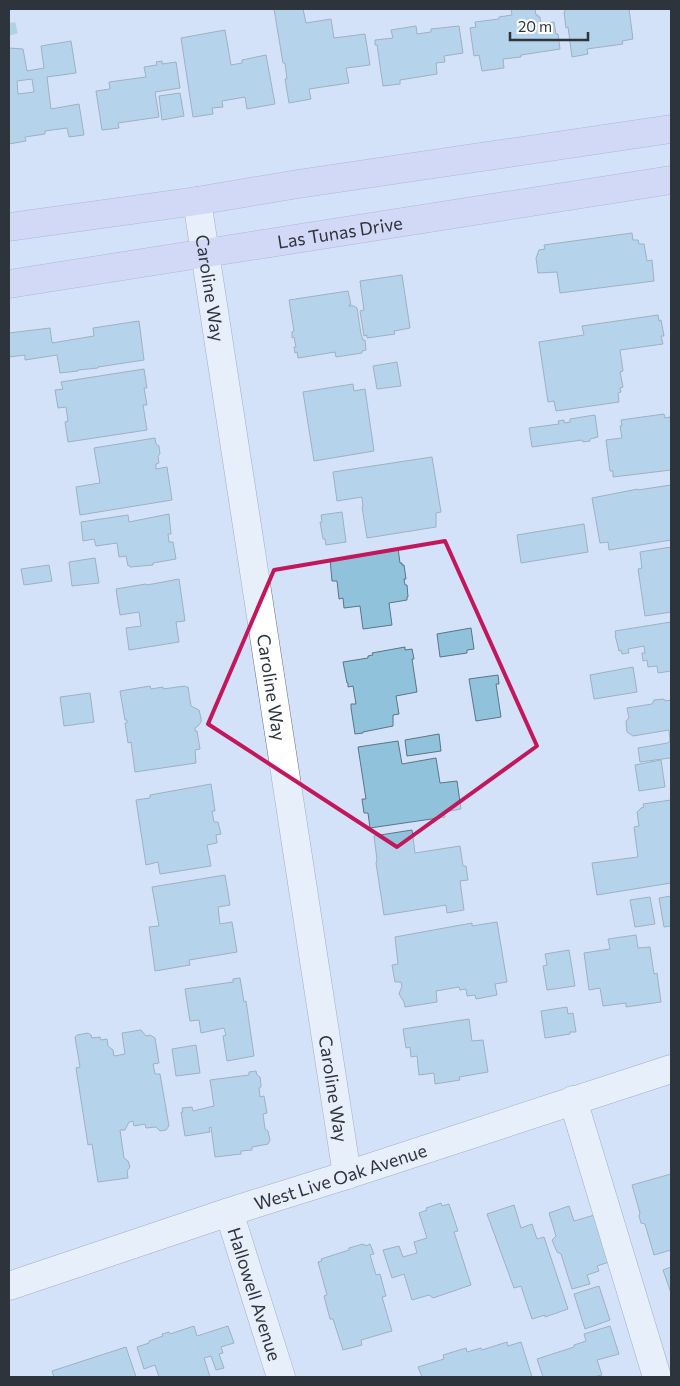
<svg xmlns="http://www.w3.org/2000/svg" width="680" height="1386" font-family="Commissioner,sans-serif">
<style>
.water{fill:#83c1c4}
.building{fill:#90c3db;stroke:#5c7581;fill-rule:evenodd}
.lines{fill:none;stroke-linecap:round;stroke-linejoin:round}
.minor-casing{stroke:#637184;stroke-width:29}
.major-casing{stroke:#8284b2;stroke-width:29}
.minor{stroke:#fff;stroke-width:28}
.major{stroke:#d0cff7;stroke-width:28}
.marked{fill:none;stroke:#c2185b;stroke-width:4;stroke-linejoin:round}
.labels{text-anchor:middle;dominant-baseline:central;stroke-width:4;stroke-linejoin:round;paint-order:stroke}
.street-label{font-size:18px;fill:#2e343c;stroke:#fff}
</style>
<rect width="100%" height="100%" fill="#d3e2f8"/>
<!-- water -->
<polygon class="water" points="9,18 10,23 15,22 18,33 9,36"/>
<!-- building -->
<g class="building">
<polygon points="274,9 303,9 306,23 331,19 334,38 365,34 370,65 346,68 349,83 309,89 311,99 289,103 285,79 287,79 285,63 283,63"/>
<polygon points="511,9 535,9 536,15 538,15 538,17 540,17 541,24 554,22 556,34 558,34 560,49 521,55 521,57 503,59 504,68 482,71 479,55 474,56 470,28 476,27 475,22 499,19 499,17 512,15"/>
<polygon points="565,9 629,9 633,39 622,41 623,44 587,49 588,54 572,57 568,27 566,28 564,12 565,12"/>
<polygon points="416,26 417,34 431,32 431,29 459,26 463,53 444,56 445,62 436,63 437,74 400,80 400,84 383,86 377,45 375,45 375,40 393,38 391,30"/>
<polygon points="225,30 231,65 242,63 242,60 266,55 275,104 247,109 245,97 222,101 223,107 212,108 213,114 193,117 181,38"/>
<path d="M71,41L76,73L47,77L51,109L79,104L84,135L69,137L67,128L45,131V134L25,137L26,141L9,144V48L23,49L27,71L44,68L41,46ZM32,79L34,92L18,94L17,81Z"/>
<polygon points="162,61 162,64 176,62 180,88 155,92 159,117 118,123 119,128 102,130 96,91 110,89 109,82 146,77 144,67 157,65 156,62"/>
<polygon points="180,93 184,116 162,120 159,96"/>
<polygon points="632,233 633,240 638,240 639,244 644,244 647,261 652,260 654,281 560,293 557,272 538,273 536,258 539,250 545,249 544,245"/>
<polygon points="402,275 410,328 394,331 395,334 367,338 367,335 364,336 360,311 364,310 360,281"/>
<polygon points="348,291 351,305 349,305 349,306 354,306 357,308 361,334 363,340 365,340 366,350 362,351 362,353 336,357 335,352 298,358 297,352 295,353 294,347 296,347 294,337 292,338 292,332 294,331 289,300"/>
<polygon points="658,315 659,321 661,320 664,336 661,336 663,344 620,350 623,371 620,372 623,387 620,388 621,392 618,393 619,402 556,411 554,401 548,402 539,342 584,335 582,326"/>
<polygon points="139,321 144,360 98,367 98,368 78,370 78,371 60,373 57,355 25,360 25,355 9,357 9,333 50,328 52,343 94,336 93,328"/>
<polygon points="397,362 401,386 377,389 373,366"/>
<polygon points="144,369 147,388 144,388 147,405 143,405 147,430 68,442 65,422 68,421 66,407 58,408 55,390 63,389 61,382"/>
<polygon points="353,384 354,391 365,389 374,451 314,461 303,392"/>
<polygon points="664,414 665,418 670,417 671,423 671,470 613,477 613,471 610,471 606,440 622,438 620,426 622,426 621,420"/>
<polygon points="595,415 598,437 590,439 590,441 583,442 582,440 532,447 529,428 559,424 558,421 564,420 564,423 570,422 570,419"/>
<polygon points="155,438 156,444 159,446 160,454 158,456 159,463 156,464 156,469 167,467 172,500 80,515 76,487 100,483 94,448"/>
<polygon points="432,457 441,512 436,513 436,527 367,538 362,507 363,507 362,497 337,501 333,472"/>
<polygon points="671,485 671,540 609,550 608,542 600,543 592,498 638,489 638,490"/>
<polygon points="342,512 346,542 326,545 325,539 323,539 320,522 322,522 321,515"/>
<polygon points="169,514 171,534 168,534 169,542 173,542 176,559 153,563 153,565 130,567 129,565 128,566 126,556 119,557 117,543 96,546 94,539 83,541 81,522 128,515 129,522"/>
<polygon points="584,524 588,552 521,563 517,535"/>
<polygon points="671,547 671,612 645,616 638,569 642,568 640,552"/>
<polygon points="398,548 400,563 402,563 402,565 404,565 406,579 404,579 405,585 407,585 408,597 407,597 407,600 389,603 392,625 363,629 360,606 344,608 343,598 339,599 337,581 332,581 330,559 372,554 372,552"/>
<polygon points="95,558 99,583 72,586 69,562"/>
<polygon points="49,565 52,581 24,585 21,569"/>
<polygon points="179,579 185,621 176,622 179,642 129,650 126,628 141,626 139,612 120,615 116,589 146,584 147,585"/>
<polygon points="671,622 671,671 658,673 657,666 648,667 647,660 643,661 642,653 645,653 644,646 628,649 629,653 622,654 621,650 619,651 615,635 616,635 615,631"/>
<polygon points="471,628 474,649 467,650 467,653 440,657 437,634"/>
<polygon points="405,647 405,650 412,649 414,659 412,659 417,692 396,696 399,714 393,715 393,726 363,732 363,733 355,734 351,708 351,704 356,704 353,686 348,687 348,683 347,683 343,662 368,658 368,656 373,655 372,653"/>
<polygon points="633,667 637,692 594,699 590,675"/>
<polygon points="498,675 499,684 496,684 501,717 476,721 469,679"/>
<polygon points="150,686 151,689 163,687 163,689 185,686 186,687 188,687 191,706 199,710 201,718 201,722 198,726 195,728 195,731 197,731 200,749 195,750 196,763 135,772 131,742 128,743 125,723 127,723 127,720 125,720 120,691"/>
<polygon points="90,693 94,722 64,726 60,697"/>
<polygon points="664,699 665,701 671,700 671,759 670,758 640,762 638,748 668,743 670,741 669,730 633,736 627,732 626,721 629,718 627,708 652,704 654,700"/>
<polygon points="439,734 441,751 407,756 405,740"/>
<polygon points="398,741 402,764 436,758 440,783 457,781 461,809 444,812 445,817 370,828 368,813 364,813 362,799 366,799 358,747"/>
<polygon points="661,760 665,787 639,791 635,765"/>
<polygon points="211,784 215,811 212,811 214,822 218,822 221,834 216,835 217,843 207,845 211,866 160,874 158,862 146,865 136,800 150,798 150,795"/>
<polygon points="671,800 671,883 597,895 592,863 638,857 634,827 639,826 637,812 641,808 644,807 643,804"/>
<polygon points="412,830 415,853 460,846 463,866 466,866 468,880 460,881 464,910 447,913 446,905 384,915 376,863 377,860 374,836"/>
<polygon points="225,875 230,905 218,907 220,924 232,922 237,952 189,960 190,965 155,971 149,927 159,926 152,887"/>
<polygon points="671,896 671,926 664,927 659,898"/>
<polygon points="650,897 655,924 635,927 630,900"/>
<polygon points="497,922 507,982 495,984 497,995 476,999 475,995 467,996 466,989 460,990 459,987 436,991 437,1002 405,1007 404,1002 399,994 402,986 401,982 395,982 392,965 398,964 395,937 472,923 472,926"/>
<polygon points="636,935 638,948 650,947 654,974 657,973 661,1002 626,1007 626,1003 603,1006 600,988 589,990 584,953 610,949 608,939"/>
<polygon points="569,950 575,986 547,990 543,966 547,965 545,954"/>
<polygon points="240,978 244,1002 246,1001 254,1056 227,1061 223,1036 226,1035 224,1028 201,1033 199,1020 190,1021 185,989 233,982 233,979"/>
<polygon points="567,1007 568,1014 573,1013 576,1032 570,1032 570,1034 545,1038 541,1011"/>
<polygon points="469,1019 472,1041 483,1040 488,1072 459,1077 460,1080 435,1084 434,1073 419,1075 417,1056 411,1057 410,1047 406,1048 403,1029"/>
<polygon points="141,1030 146,1036 150,1035 155,1038 159,1063 153,1064 155,1074 160,1074 169,1126 166,1130 160,1131 156,1127 146,1128 145,1124 134,1126 133,1121 129,1122 125,1130 120,1130 124,1158 128,1161 130,1167 127,1171 128,1178 98,1182 92,1144 88,1145 76,1068 80,1067 75,1037 77,1035 88,1033 91,1035 92,1038 100,1037 101,1040 107,1039 108,1046 113,1050 114,1056 125,1054 122,1033"/>
<polygon points="196,1045 200,1073 176,1076 172,1049"/>
<polygon points="256,1071 257,1075 260,1077 261,1085 261,1087 259,1088 260,1097 264,1096 267,1113 263,1114 265,1129 268,1131 270,1140 268,1144 252,1147 252,1150 241,1151 241,1154 215,1157 211,1127 209,1128 210,1132 185,1136 181,1112 183,1112 182,1108 192,1107 193,1111 214,1106 210,1080 249,1075 249,1072"/>
<polygon points="671,1174 671,1250 654,1255 645,1224 641,1223 639,1216 640,1213 632,1185"/>
<polygon points="441,1203 442,1206 449,1204 458,1231 454,1232 471,1285 433,1298 429,1295 412,1300 404,1274 392,1278 383,1250 399,1246 403,1257 417,1253 414,1242 427,1238 419,1213 427,1210 426,1208"/>
<polygon points="514,1205 521,1228 532,1224 537,1239 544,1237 568,1309 545,1317 545,1315 532,1319 521,1286 514,1288 487,1214"/>
<polygon points="569,1206 574,1221 598,1214 612,1261 597,1266 599,1271 587,1275 590,1284 572,1289 561,1254 557,1252 552,1240 556,1236 549,1213"/>
<polygon points="363,1244 363,1245 366,1245 366,1246 370,1244 374,1254 370,1255 376,1275 380,1274 386,1296 382,1297 392,1331 361,1340 362,1345 343,1350 333,1319 330,1319 324,1296 327,1295 318,1262 322,1261 321,1259 349,1250 349,1248"/>
<polygon points="671,1267 671,1293 663,1270"/>
<polygon points="599,1286 610,1320 585,1329 574,1294"/>
<polygon points="194,1326 197,1336 228,1326 234,1343 221,1347 223,1353 219,1354 224,1368 216,1370 211,1356 204,1358 210,1377 159,1377 155,1365 144,1369 137,1347 149,1343 149,1341 163,1336 162,1334 169,1332 170,1334"/>
<polygon points="610,1326 619,1354 597,1360 602,1375 593,1377 543,1377 537,1359 574,1347 574,1345 586,1341 584,1334"/>
<polygon points="507,1342 508,1346 521,1342 532,1377 422,1377 418,1367 444,1359 443,1355 466,1348 467,1352 481,1348 482,1350"/>
<polygon points="126,1347 136,1377 52,1377 54,1377 52,1371"/>
</g>
<g class="lines">
<defs>
<g id="minor">
<path id="s1" d="M197,201L347,1175"/>
<polyline points="573,1100 657,1377"/>
<path id="s2" d="M229,1212L281,1377"/>
<path id="s3" d="M9,1286L229,1212L347,1175L671,1069"/>
</g>
<g id="major">
<polyline points="9,227 197,201 298,184 671,129"/>
<path id="s4" d="M9,284L671,180"/>
</g>
</defs>
<!-- minor casing -->
<use href="#minor" class="minor-casing"/>
<!-- major casing -->
<use href="#major" class="major-casing"/>
<!-- minor -->
<use href="#minor" class="minor"/>
<!-- major -->
<use href="#major" class="major"/>
</g>
<!-- marked area -->
<path d="M0 0H680V1386H0ZM445,541L537,746L397,847L208,724L274,570Z" fill="#d3e2f8" fill-opacity=".55" fill-rule="evenodd"/>
<path class="marked" d="M445,541L537,746L397,847L208,724L274,570Z"/>
<g class="labels">
<!-- street labels -->
<g class="street-label">
<text stroke="none"><textPath href="#s4" startOffset="335">Las Tunas Drive</textPath></text>
<text stroke="none"><textPath href="#s1" startOffset="88">Caroline Way</textPath></text>
<text stroke="none"><textPath href="#s1" startOffset="492">Caroline Way</textPath></text>
<text stroke="none"><textPath href="#s1" startOffset="898">Caroline Way</textPath></text>
<text stroke="none"><textPath href="#s3" startOffset="349">West Live Oak Avenue</textPath></text>
<text stroke="none"><textPath href="#s2" startOffset="86">Hallowell Avenue</textPath></text>
</g>
</g>
<!-- border -->
<rect width="680" height="1386" fill="none" stroke="#2e343c" stroke-width="20"/>
<!-- scale -->
<path d="M510 32v8h78v-8" fill="none" stroke="#2e343c" stroke-width="2.5"/>
<text x="518" y="32" font-size="15" fill="#2e343c" stroke="#ffffff" stroke-width="4" paint-order="stroke">20 m</text>
</svg>
